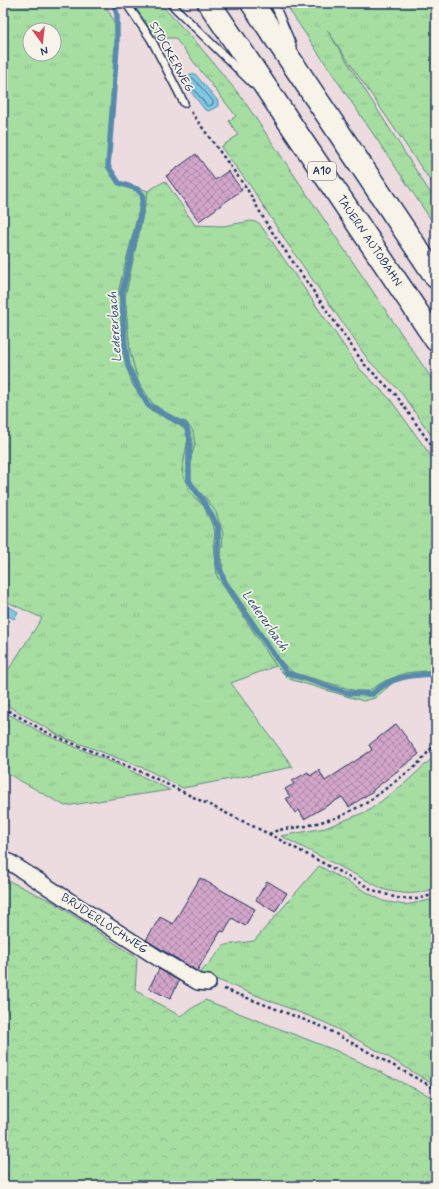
<svg xmlns="http://www.w3.org/2000/svg" width="439" height="1189" font-family="Mynerve,sans-serif">
<style>
.grass{fill:url(#grass-tufts);stroke:#608680;fill-rule:evenodd}
.forest{fill:url(#forest-crowns);stroke:#608680}
.water{fill:#80c7e0;stroke:#588aac}
.lines{fill:none;stroke-linecap:round;stroke-linejoin:round}
.shore{stroke:#436c92;stroke-width:1}
.stream{stroke:#588aac;stroke-width:5.5}
.building{fill:url(#building-cross-hatch);stroke:#1b2f5e}
.service-casing{stroke:#1b2f5e;stroke-width:10}
.minor-casing{stroke:#1b2f5e;stroke-width:18}
.motorway-casing{stroke:#1b2f5e;stroke-width:25}
.path{stroke:#1b2f5e;stroke-width:2.5;stroke-dasharray:3 3;stroke-linecap:butt}
.service{stroke:#f7f3e8;stroke-width:7}
.minor{stroke:#f7f3e8;stroke-width:15}
.motorway{stroke:#f7f3e8;stroke-width:22}
.labels{text-anchor:middle;dominant-baseline:central;stroke-width:3.5;stroke-linejoin:round;paint-order:stroke}
.shield{fill:#f7f3e8;stroke:#5d6a87;stroke-width:1}
.shield-label{font-size:11px;font-weight:bold;fill:#1b2f5e}
.street-label{font-size:12px;fill:#1b2f5e;stroke:#f7f3e8}
.water-label{font-size:13px;font-style:italic;fill:#34557e;stroke:#f7f3e8}
</style>
<defs>
<pattern id="grass-tufts" width="24" height="20" patternUnits="userSpaceOnUse"><rect width="24" height="20" fill="#a6dea2"/><path d="M3 7l-1-3M5 7V3M7 7l1-3M15 17l-1-3M17 17v-4M19 17l1-3" fill="none" stroke="#8ebf8e"/></pattern>
<pattern id="forest-crowns" width="20" height="18" patternUnits="userSpaceOnUse"><rect width="20" height="18" fill="#a6dea2"/><path d="M2 6a3 3 0 1 1 6 0M12 15a3 3 0 1 1 6 0" fill="none" stroke="#8ebf8e"/></pattern>
<pattern id="building-cross-hatch" width="8" height="8" patternUnits="userSpaceOnUse"><rect width="8" height="8" fill="#d3a6c9"/><path d="M0 0l8 8M0 8l8-8" fill="none" stroke="#aa88a6"/></pattern>
</defs>
<rect width="100%" height="100%" fill="#ecdcdf"/>
<filter id="ink" filterUnits="userSpaceOnUse"><feTurbulence type="fractalNoise" baseFrequency=".025" numOctaves="2"/><feDisplacementMap in="SourceGraphic" scale="8" xChannelSelector="R" yChannelSelector="G"/><feConvolveMatrix kernelMatrix="1 2 1 2 8 2 1 2 1" color-interpolation-filters="sRGB"/></filter>
<g filter="url(#ink)">
<!-- grass -->
<g class="grass">
<path d="M3,3H104L113,19L119,45L109,169L117,180L139,188L143,195L119,289L123,354L149,409L179,425L189,433L182,471L190,493L204,506L215,531L214,542L217,576L276,666L231,683L293,767L183,788L146,769L60,736L3,703V678L42,618L3,600ZM30,30H54V54H30Z"/>
<polygon points="133,3 159,3 197,43 242,98 436,385 436,442 400,391 369,361 287,243 251,187 221,147 238,135 229,121 236,116 175,38 156,38"/>
<polygon points="286,3 436,3 436,189 327,30 436,202 436,227 292,14"/>
<polygon points="165,181 195,225 223,226 251,221 259,223 360,369 390,399 436,463 436,670 406,673 385,681 368,692 356,691 294,673 281,662 223,575 221,554 223,533 206,498 194,488 189,474 190,460 195,444 186,422 173,418 152,403 138,381 130,352 125,297 148,191"/>
<polygon points="3,711 44,734 121,766 170,790 65,806 3,771"/>
<path d="M436,755V887C418,896 404,894 385,890L281,836L325,828L368,811L404,784Z"/>
<polygon points="319,866 383,901 405,905 436,899 436,1086 380,1052 326,1023 200,973 225,945 254,941"/>
</g>
<!-- forest -->
<g class="forest">
<polygon points="139,188 148,191 125,297 130,352 138,381 152,403 173,418 186,422 193,431 195,444 190,460 189,474 194,488 206,498 216,512 223,533 221,554 223,575 281,662 294,673 356,691 368,691 385,681 406,673 436,670 436,676 411,677 395,681 375,698 363,701 289,679 276,666 217,576 214,542 215,531 204,506 190,493 182,471 189,433 179,425 149,409 132,384 123,354 119,289 143,195"/>
<polygon points="3,878 53,902 137,958 135,990 180,1016 205,1000 337,1051 436,1099 436,1186 3,1186"/>
</g>
<!-- water -->
<g class="water">
<polygon points="190,74 195,74 218,101 218,106 209,111 205,110 185,84 185,78"/>
<polygon points="3,603 18,612 14,619 3,613"/>
</g>
<g class="lines">
<!-- shore -->
<polygon class="shore" points="191,78 194,79 213,101 213,104 209,106 207,106 189,83 189,80"/>
<!-- stream -->
<path class="stream" d="M114,3L117,15V46L108,166L119,183L137,189L143,195L140,217L122,293L125,345L128,366L137,386L148,405L186,426L190,439L189,455V481L204,502L218,527V563L225,583L265,642L287,673L348,693L372,694C392,676 411,675 436,674"/>
</g>
<!-- building -->
<g class="building">
<polygon points="196,154 215,180 228,171 242,190 199,221 166,176"/>
<polygon points="396,724 419,754 373,790 373,791 349,807 342,797 304,819 299,810 295,813 286,798 290,797 285,789 294,784 292,781 308,772 310,776 319,770 325,781 372,750 369,745"/>
<polygon points="200,878 255,909 245,926 232,918 224,932 221,931 197,971 146,940 160,917 173,924"/>
<polygon points="267,881 287,893 275,912 256,900"/>
<polygon points="159,969 179,981 170,999 149,988"/>
</g>
<g class="lines">
<defs>
<g id="service">
<polyline points="126,3 151,39 184,103"/>
<polyline points="170,3 253,84"/>
<polyline points="274,3 292,45"/>
</g>
<polyline id="minor" points="3,858 161,960 198,982 208,983"/>
<g id="motorway">
<polyline points="209,3 436,340"/>
<polyline points="252,3 436,277"/>
</g>
</defs>
<!-- service casing -->
<use href="#service" class="service-casing"/>
<!-- minor casing -->
<use href="#minor" class="minor-casing"/>
<!-- motorway casing -->
<use href="#motorway" class="motorway-casing"/>
<!-- path -->
<g class="path">
<polyline points="191,112 247,189 268,226 364,364 396,395 436,452"/>
<polyline points="3,708 50,734 144,773 269,834 373,890 397,898 417,899 436,894"/>
<polyline points="269,834 278,830 306,826 339,817 368,802 417,765 436,743"/>
<polyline points="224,989 323,1027 436,1089"/>
</g>
<!-- service -->
<use href="#service" class="service"/>
<!-- minor -->
<use href="#minor" class="minor"/>
<!-- motorway -->
<use href="#motorway" class="motorway"/>
</g>
</g>
<g class="labels">
<!-- shield labels -->
<rect class="shield" x="308" y="162" width="28" height="18" rx="3"/>
<g class="shield-label">
<text x="322" y="171">A10</text>
</g>
<!-- street labels -->
<g class="street-label">
<text transform="translate(171 57) rotate(61)">STOCKERWEG</text>
<text transform="translate(369 241) rotate(56)">TAUERN AUTOBAHN</text>
<text transform="translate(104 924) rotate(33)">BRUDERLOCHWEG</text>
</g>
<!-- water labels -->
<g class="water-label">
<text transform="translate(115 327) rotate(-94)">Ledererbach</text>
<text transform="translate(265 621) rotate(55)">Ledererbach</text>
</g>
</g>
<!-- margin -->
<rect width="439" height="1189" fill="none" stroke="#f7f3e8" stroke-width="16"/>
<rect x="8" y="8" width="423" height="1173" fill="none" stroke="#1b2f5e" stroke-width="1.5" filter="url(#ink)"/>
<!-- north arrow -->
<g transform="translate(42 42) rotate(165)"><circle r="19" fill="#f7f3e8" stroke="#9fa5b1"/>
<path d="M0-3L7 15L0 10L-7 15Z" fill="#d1495b"/>
<text y="-6" font-size="11" font-weight="bold" text-anchor="middle" fill="#1b2f5e">N</text>
</g>
</svg>
